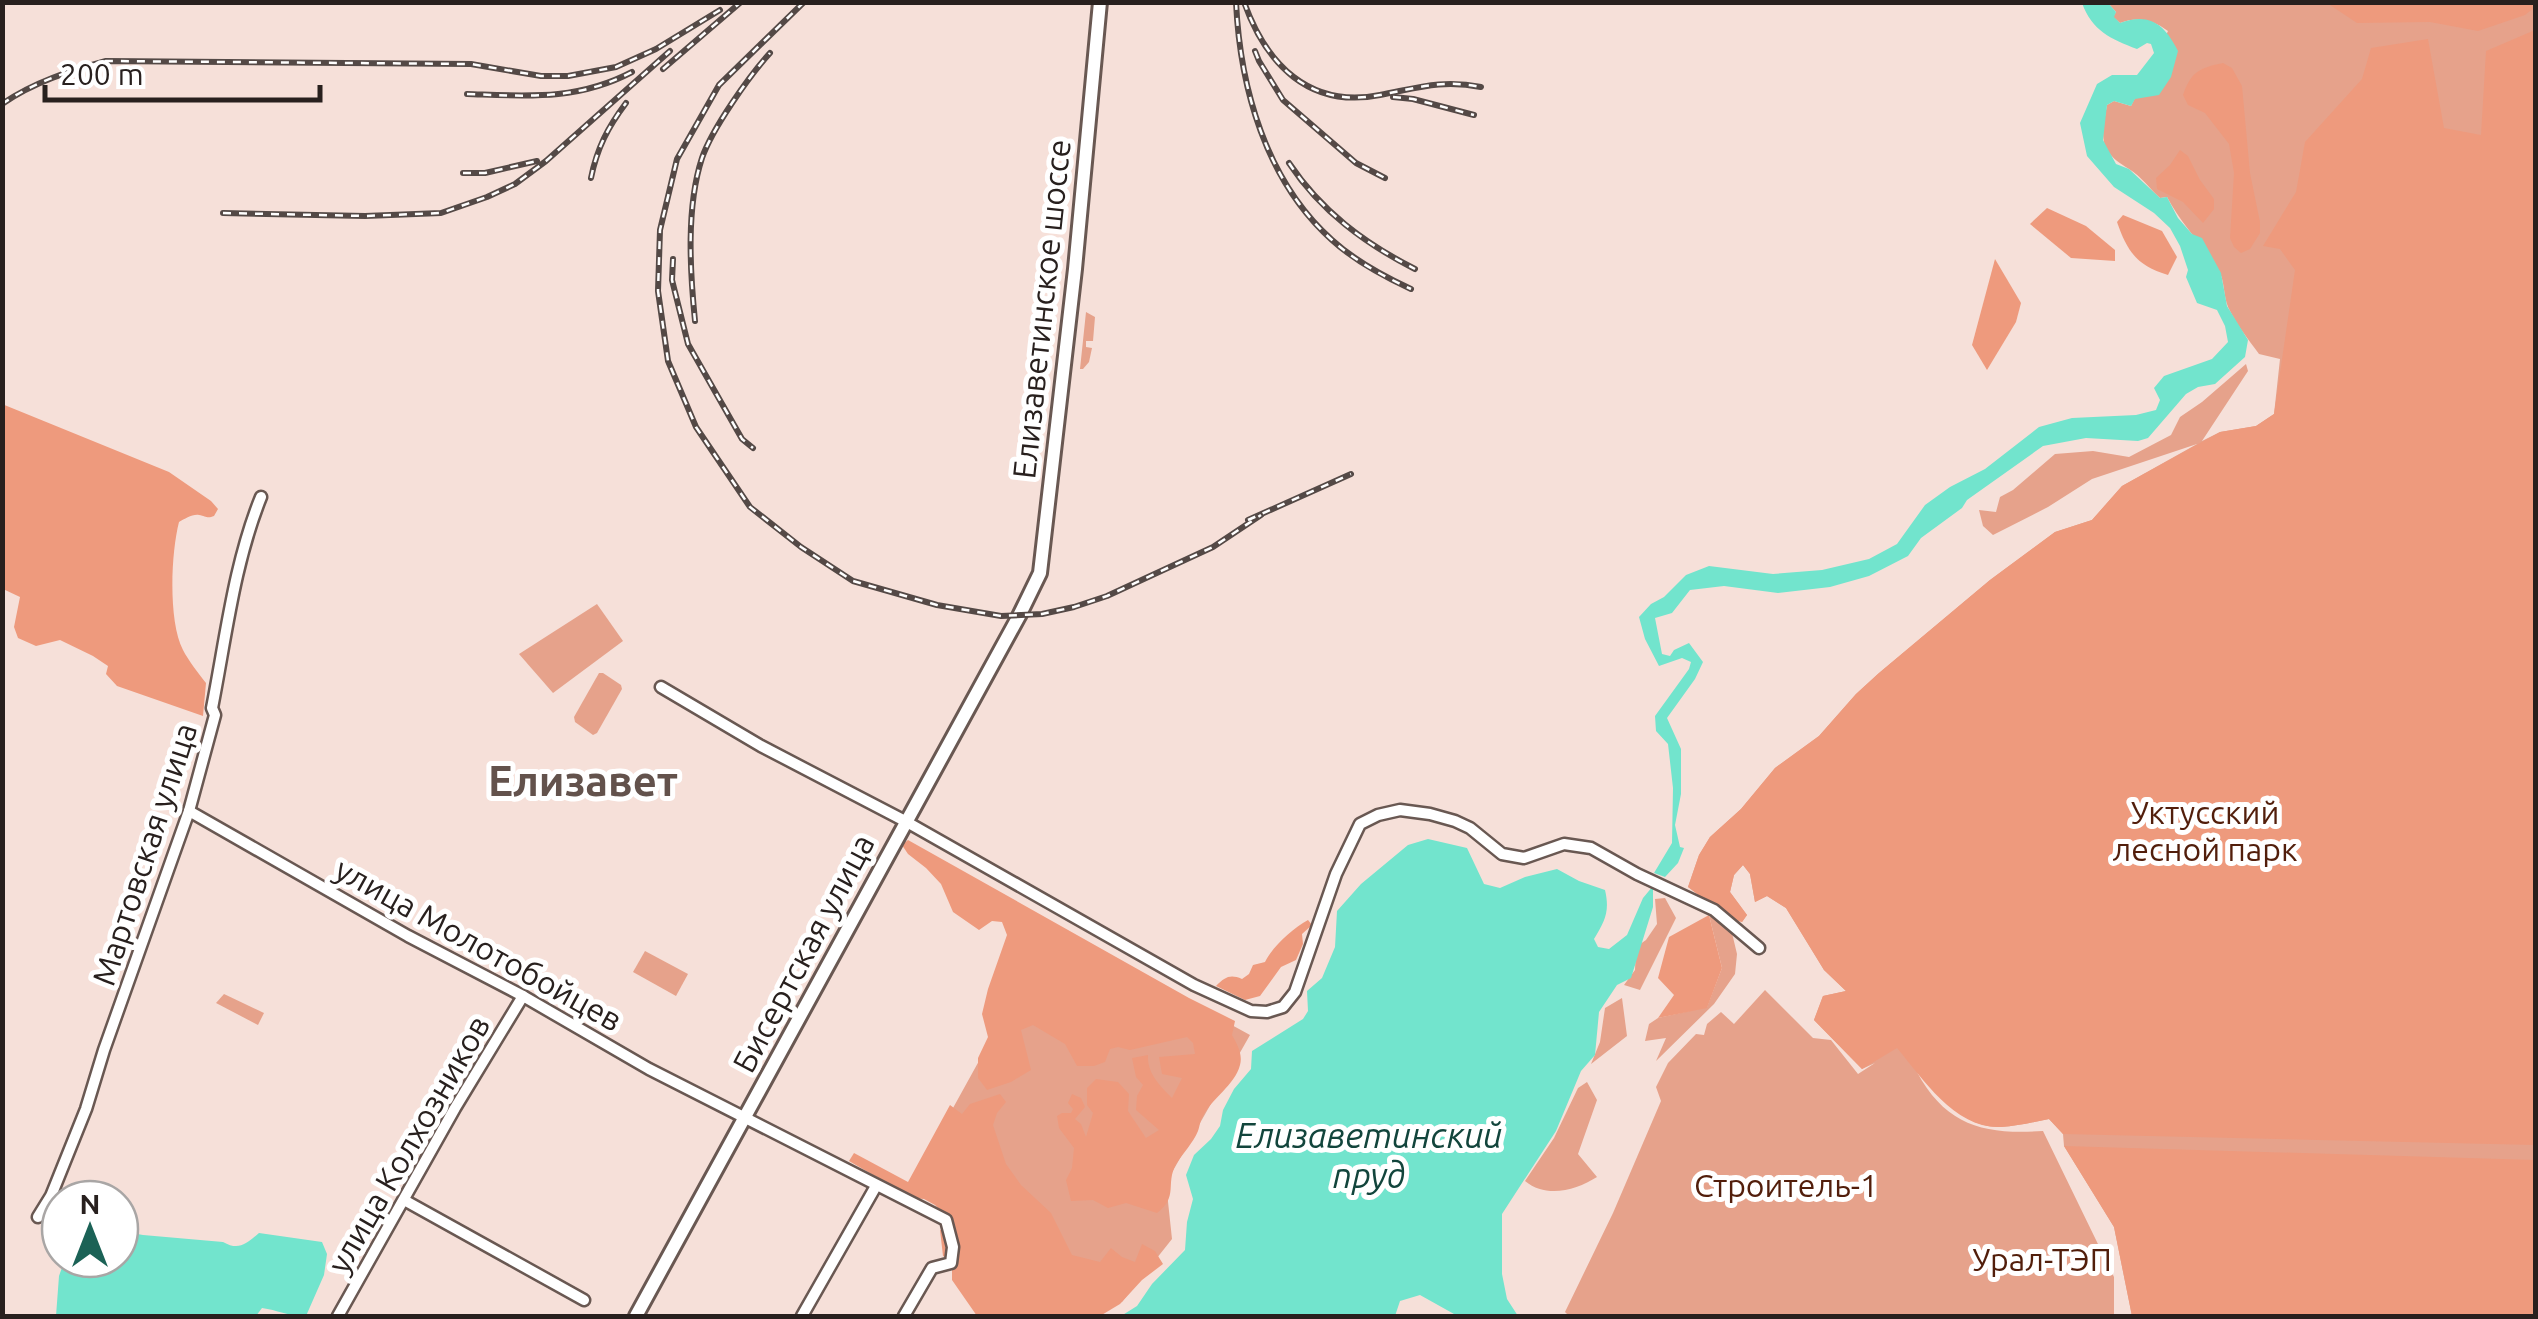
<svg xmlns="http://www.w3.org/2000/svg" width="2538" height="1319" font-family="Ubuntu,sans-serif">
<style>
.green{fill:#e6a28b}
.forest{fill:#ee9a7d}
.water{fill:#72e4cd}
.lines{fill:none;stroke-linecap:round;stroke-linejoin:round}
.minor-casing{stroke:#695852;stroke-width:15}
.major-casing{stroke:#695852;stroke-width:18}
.minor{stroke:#fff;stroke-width:10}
.major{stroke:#fff;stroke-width:12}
.rail-casing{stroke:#544946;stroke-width:6}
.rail{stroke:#fff;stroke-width:2.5;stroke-dasharray:8;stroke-linecap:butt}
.labels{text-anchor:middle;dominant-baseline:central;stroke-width:10;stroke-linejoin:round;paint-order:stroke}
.street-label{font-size:32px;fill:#28201e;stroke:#fff}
.park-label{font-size:32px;fill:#521e0b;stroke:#fff}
.water-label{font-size:35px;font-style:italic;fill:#12453c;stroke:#fff}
.district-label{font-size:42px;font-weight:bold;fill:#63524c;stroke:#fff}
</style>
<rect width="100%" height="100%" fill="#f6e0d9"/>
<!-- green -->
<g class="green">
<path d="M2108,3H2535V1316H2132L2114,1227L2064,1146L2063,1134L2049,1119C2033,1122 2017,1126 2001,1127C1965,1128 1939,1097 1917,1072C1946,1126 1985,1135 2043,1131L2114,1277V1316H1569L1565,1312L1613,1213L1661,1101L1656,1087L1668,1063L1696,1034L1704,1035L1707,1024L1721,1012L1734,1024L1765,990L1813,1038L1831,1040L1858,1074L1875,1063L1862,1069L1814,1020L1823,996L1846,991L1824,970L1786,908L1767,896L1755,902L1750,874L1743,865L1734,875L1730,892L1747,915L1742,922L1688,887L1699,855L1710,837L1741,809L1775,768L1819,736L1856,694L1879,673L1990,580L2055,532L2092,520L2122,486L2197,444L2092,479L2048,507L1993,535L1983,526L1979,510L1996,512L2000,497L2013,490L2055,454L2093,451L2129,457L2171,435L2180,417L2202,402L2246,364L2248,371L2202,441L2220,432L2256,426L2274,414L2280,359L2259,354C2248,339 2236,324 2228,307C2223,295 2225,280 2218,269C2202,244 2181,224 2167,197L2160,198C2150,189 2141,176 2129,169C2098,151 2101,138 2107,105L2114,101L2131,106L2168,31C2153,20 2138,16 2120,23L2113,17L2116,12Z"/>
<polygon points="1086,312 1095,317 1093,341 1086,341 1086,347 1092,348 1089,362 1083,369 1080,369"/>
<polygon points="597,604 623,641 553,693 519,654"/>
<polygon points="599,673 603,673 621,685 622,689 597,733 593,735 575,722 574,717"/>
<polygon points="1665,898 1676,918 1640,990 1624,985 1635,970 1636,947 1646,940 1657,924 1655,899"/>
<polygon points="1709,915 1732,933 1737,954 1735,974 1714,1004 1656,1061 1666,1038 1645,1041 1649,1024 1658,1018 1707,1007 1722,968"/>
<polygon points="1053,927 1250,1035 1166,1183 1172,1239 1122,1302 1105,1307 911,1184"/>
<polygon points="645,951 688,974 676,996 633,972"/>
<polygon points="224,994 264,1013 258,1025 216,1003"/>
<polygon points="1622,998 1627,1036 1591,1064 1600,1042 1605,1008"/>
<path d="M1587,1082L1597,1100L1578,1154L1597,1177C1576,1190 1547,1199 1525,1181L1554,1138L1578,1088Z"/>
</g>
<!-- forest -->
<g class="forest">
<polygon points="2535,2 2535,7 2525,15 2478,31 2430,22 2357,23 2327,3"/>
<path d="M2535,30V1145L2063,1134L2049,1119C2033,1122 2017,1126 2001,1127C1955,1129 1924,1080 1897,1048L1862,1069L1814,1020L1823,996L1846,991L1824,970L1786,908L1767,896L1755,902L1750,874L1743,865L1734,875L1730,892L1747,915L1742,922L1729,919L1688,887L1699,855L1710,837L1741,809L1775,768L1819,736L1856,694L1879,673L1990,580L2055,532L2092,520L2122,486L2220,432L2256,426L2274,414L2295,270L2280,249L2263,246L2296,192L2305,142L2362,79L2371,48L2428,39L2444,128L2481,135L2486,51Z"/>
<path d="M2223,63L2232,68L2242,86L2250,173L2260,222V233L2250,249L2241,253L2234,247L2230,238L2234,173L2229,144L2205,113L2188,105L2183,95C2191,72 2199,68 2223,63Z"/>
<polygon points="2180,150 2188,156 2200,180 2214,199 2214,209 2203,223 2183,202 2157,189 2156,178 2170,165"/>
<polygon points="2047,208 2086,226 2115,250 2115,261 2071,258 2030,224"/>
<path d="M2123,215L2162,231L2177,257L2168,275C2137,266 2127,251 2117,222Z"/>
<polygon points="1995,259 2021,303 2016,322 1987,370 1972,345"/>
<path d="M2,404L169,472L211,501L218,509L214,516C207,519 206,516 199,515C192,514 185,519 179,522C171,553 168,621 183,650C188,660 199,674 206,683L203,716L117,686L106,674L108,666L93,656L60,640L36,646L18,638L14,627L20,597L3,589Z"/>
<path d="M908,840L1189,998L1235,1021L1232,1035C1237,1044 1243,1054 1240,1065C1235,1085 1211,1099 1203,1116C1200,1120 1200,1126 1198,1131C1193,1143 1183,1153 1176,1164C1165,1185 1179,1196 1157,1213L1126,1203L1108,1208L1093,1200L1071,1201L1066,1180L1072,1168L1074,1148L1059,1128L1057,1116L1062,1113H1071L1073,1109L1068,1103L1072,1094L1081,1098L1085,1107L1075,1119L1081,1124L1086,1137L1093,1113L1087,1105V1088L1096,1079L1118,1082L1129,1094L1128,1111L1146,1138L1159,1130L1136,1110L1137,1096L1143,1085L1136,1077L1132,1058L1148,1055C1147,1073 1159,1085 1172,1098L1182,1078L1162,1074L1159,1057L1195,1054L1193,1043L1187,1037L1130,1050L1118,1047L1110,1049L1105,1062L1094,1066H1077L1065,1044L1033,1025L1021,1030L1031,1070L1011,1082L987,1090L978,1078V1058L988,1037L982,1014L988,989L1007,935L1002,922L992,921L979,930L953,912L941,884L926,868L908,854L902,845Z"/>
<polygon points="1709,915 1722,968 1707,1008 1658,1018 1674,995 1658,978 1669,937"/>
<path d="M1308,920L1312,925L1302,934L1303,944L1296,960L1281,967L1260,996L1245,1000L1216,986C1225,977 1230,974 1242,979L1249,974L1253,965L1265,962C1273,946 1292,929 1308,920Z"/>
<polygon points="1000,1094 1006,1102 997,1113 993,1125 1006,1164 1021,1185 1051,1213 1072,1255 1100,1262 1111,1248 1122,1257 1135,1262 1142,1244 1155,1251 1163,1264 1142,1280 1120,1304 1100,1316 977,1316 952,1280 952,1261 943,1256 940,1230 946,1231 949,1219 935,1205 924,1199 913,1198 885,1185 880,1179 849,1161 854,1153 908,1182 950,1105 962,1114 970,1104"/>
<polygon points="2064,1146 2535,1160 2535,1316 2132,1316 2114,1227"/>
</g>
<!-- water -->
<g class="water">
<path d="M2082,3H2108L2116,12L2114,17L2120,23C2150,12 2165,25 2178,51L2171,77L2159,95L2135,99L2131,106L2114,101L2107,105L2103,140L2116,164L2129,169L2160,198L2167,197L2178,218L2192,234L2202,238L2221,273L2227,306L2248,340L2245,357L2215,384L2198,387L2186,394L2148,438L2138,441L2086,438L2043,446L1967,500L1962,508L1921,538L1908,556L1869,576L1830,587L1778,593L1724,586L1690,590L1672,613L1655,618L1662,654L1670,656L1674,650L1689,643L1703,662L1695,679L1667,718L1681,749V794L1675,825L1680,847L1684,848L1678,863L1665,877L1654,873L1672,843L1673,788L1668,744L1656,731L1655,716L1689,669L1691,662L1682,658L1659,666L1645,639L1639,617L1651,604L1664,597L1686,575L1709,566L1773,574L1822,570L1869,559L1897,544L1925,505L1950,487L1985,469L2039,427L2072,418L2136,415L2156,410L2160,400L2154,388L2164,376L2212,359L2228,342L2225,326L2217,310L2197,303L2186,277L2188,270L2180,246L2170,228L2154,213L2114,187L2087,156L2080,123L2097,84L2112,75H2137L2154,53L2151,44L2147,43L2137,49C2111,39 2092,31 2082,3Z"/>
<path d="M1428,839L1467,848L1484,884L1500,888L1525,877L1557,869L1579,881L1605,890C1610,911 1605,921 1594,939L1598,947L1609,949L1627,935L1643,898L1653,886V907L1631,978L1617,985L1599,1012L1595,1055L1581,1071L1556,1131L1502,1214V1274L1507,1299L1518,1316H1474L1454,1314L1420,1295L1400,1301L1395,1316H1121L1137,1306L1152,1284L1185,1250L1187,1222L1193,1199L1186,1175L1194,1155L1211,1139L1220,1126L1223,1110L1234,1089L1251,1069L1252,1051L1303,1019L1308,1011L1307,991L1322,978L1335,947L1337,911L1361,884L1408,845Z"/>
<path d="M120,1231L143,1235L223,1242C239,1251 246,1244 259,1233L322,1242L327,1254L324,1275L306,1316C290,1317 278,1310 262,1308L256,1316H56L59,1276L65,1259H120Z"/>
</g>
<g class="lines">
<defs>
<g id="minor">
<polyline points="661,687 761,746 905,821 1194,985 1251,1011 1267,1012 1283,1007 1295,992 1336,874 1360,824 1378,815 1400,810 1430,814 1455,821 1470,828 1502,854 1524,858 1564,844 1591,848 1637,874 1714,910 1759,948"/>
<polyline points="189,811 408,936 523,996 649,1069 946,1220 953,1247 951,1263 932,1268 904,1316"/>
<polyline points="404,1200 584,1300"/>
<path d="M38,1217L51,1196L86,1109L104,1050L189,811L215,715L212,708C226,637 234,564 261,497"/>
<polyline points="338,1316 455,1108 523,996"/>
<polyline points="802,1316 876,1186"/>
</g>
<polyline id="major" points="636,1316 1019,616 1040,573 1075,269 1100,2"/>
</defs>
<!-- minor casing -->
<use href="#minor" class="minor-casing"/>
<!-- major casing -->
<use href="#major" class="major-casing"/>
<!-- minor -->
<use href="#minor" class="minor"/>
<!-- major -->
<use href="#major" class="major"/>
<defs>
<g id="rail">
<polyline points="804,2 719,85 677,159 660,230 658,291 668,361 696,427 750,507 801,547 853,581 937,605 1001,616 1042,614 1074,607 1107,596 1213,547 1261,515"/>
<path d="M1236,2C1240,88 1266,181 1332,240C1355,261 1383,276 1411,289"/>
<path d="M1244,2C1266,64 1309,109 1380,95C1417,88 1442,79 1481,87"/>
<polyline points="1255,51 1259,61 1283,100 1356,163 1385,178"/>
<polyline points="663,69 741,2"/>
<path d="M467,94C526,96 577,101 632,72"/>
<polyline points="1393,97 1413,99 1474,115"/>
<path d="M2,104C34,82 69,71 106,61L471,64L541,76H568L616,67L656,49L720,10"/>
<path d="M1289,163C1321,211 1364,243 1415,269"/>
<polyline points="463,173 485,173 537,161"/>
<path d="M591,178C597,148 608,127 626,103"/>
<polyline points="223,213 365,216 441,213 487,197 515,184 546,161 670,51"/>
<polyline points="673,259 672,280 688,344 742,439 753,448"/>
<path d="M695,321C690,271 686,207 702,158C712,129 749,76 770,53"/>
<polyline points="1248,520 1351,474"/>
</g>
</defs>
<!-- rail casing -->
<use href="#rail" class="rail-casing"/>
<!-- rail -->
<use href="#rail" class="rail"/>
</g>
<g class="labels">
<!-- street labels -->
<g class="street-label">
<text transform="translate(1041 309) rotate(-84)">Елизаветинское шоссе</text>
<text transform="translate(144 854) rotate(-72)">Мартовская улица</text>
<text transform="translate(479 944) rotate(29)">улица Молотобойцев</text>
<text transform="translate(803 953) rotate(-62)">Бисертская улица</text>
<text transform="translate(408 1144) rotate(-60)">улица Колхозников</text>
</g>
<!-- park labels -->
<g class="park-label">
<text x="2205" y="812">Уктусский<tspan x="2205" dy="37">лесной парк</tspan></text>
<text x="1786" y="1185">Строитель-1</text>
<text x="2042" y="1259">Урал-ТЭП</text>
</g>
<!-- water labels -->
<g class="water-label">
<text x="1369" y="1135">Елизаветинский<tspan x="1369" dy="40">пруд</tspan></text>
</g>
<!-- district labels -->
<g class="district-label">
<text x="583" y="780">Елизавет</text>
</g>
</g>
<!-- border -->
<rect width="2538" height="1319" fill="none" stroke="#28201e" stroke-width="10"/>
<!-- north arrow -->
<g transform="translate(90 1229)"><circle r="48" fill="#ffffff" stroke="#a9a6a5" stroke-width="2.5"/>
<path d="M0-8L18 38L0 25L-18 38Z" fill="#1b6256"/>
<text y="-15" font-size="28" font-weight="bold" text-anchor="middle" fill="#28201e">N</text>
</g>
<!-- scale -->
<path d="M45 85v15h275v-15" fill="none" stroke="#28201e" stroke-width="5"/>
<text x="60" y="85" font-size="30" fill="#28201e" stroke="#ffffff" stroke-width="8" paint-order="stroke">200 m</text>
</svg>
